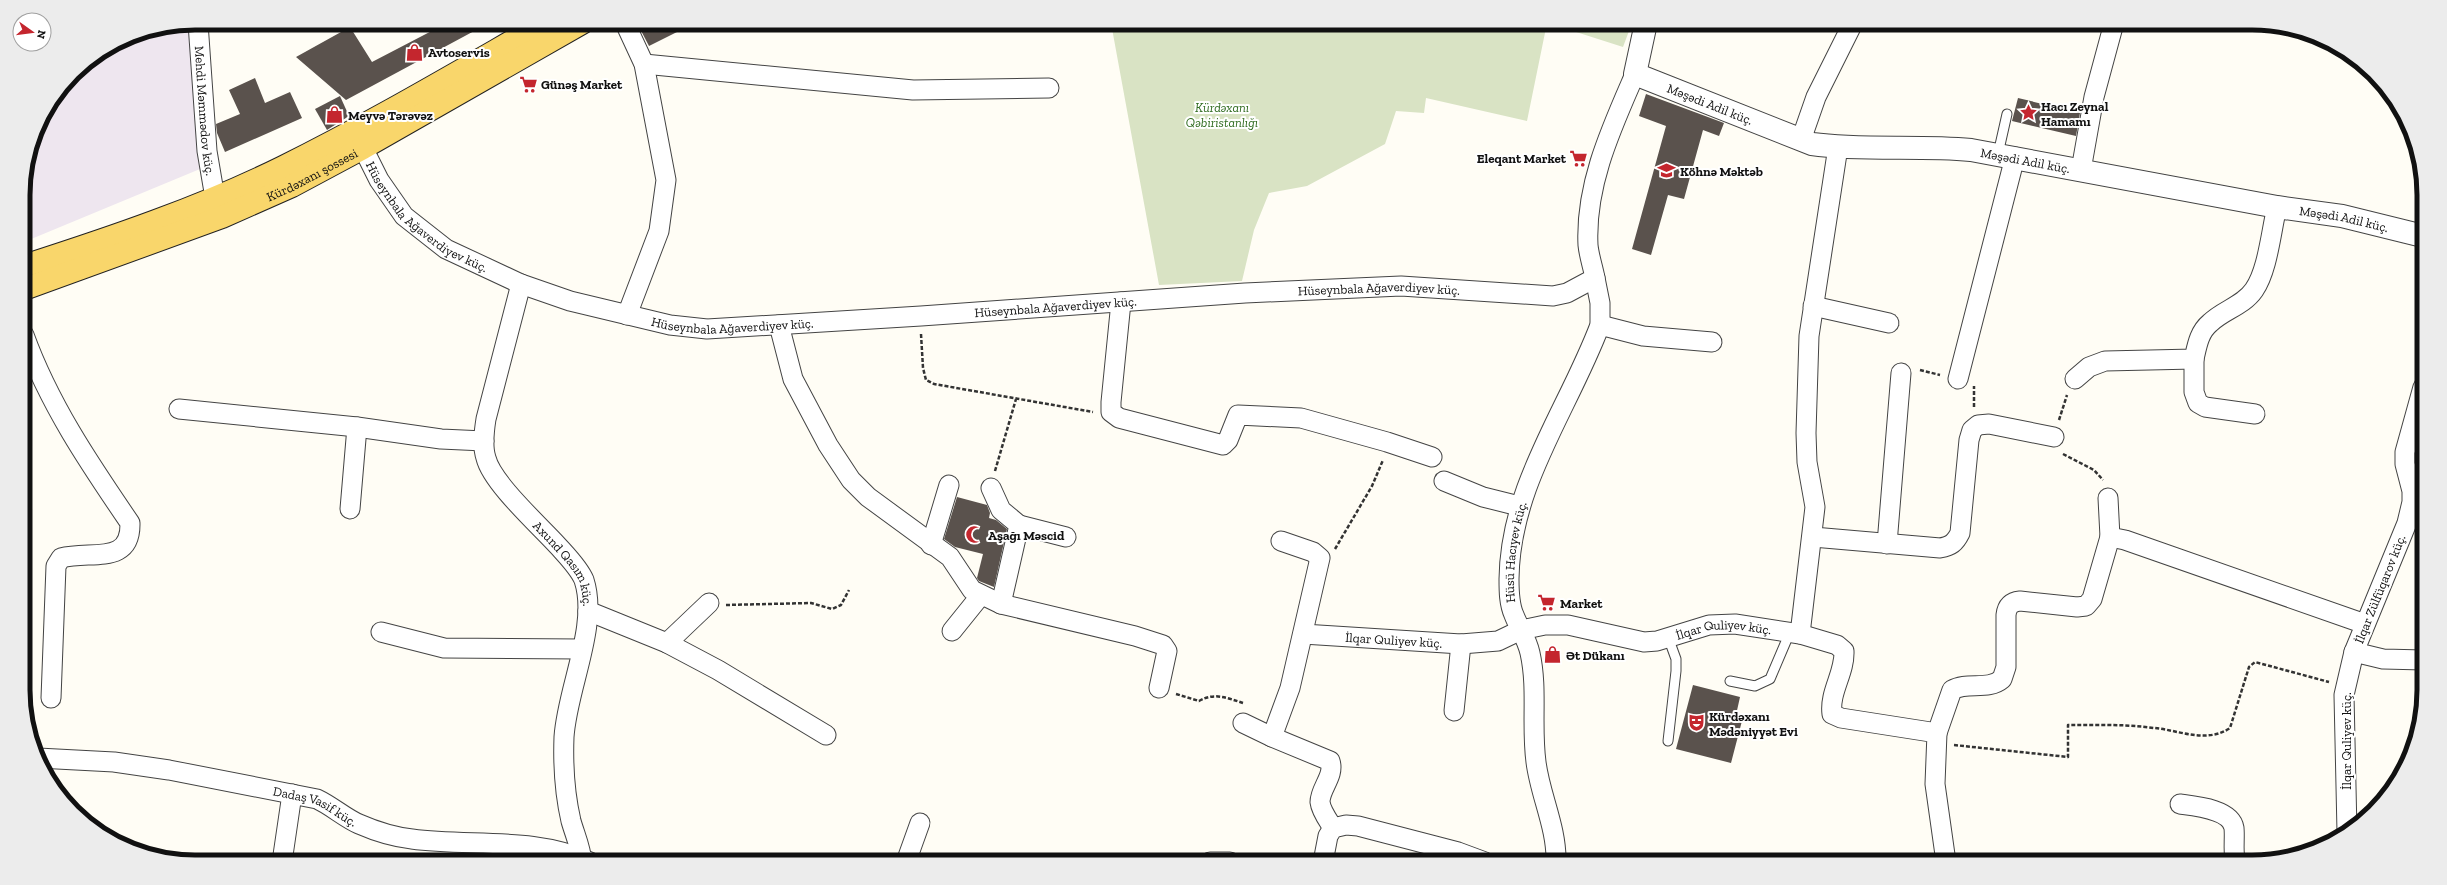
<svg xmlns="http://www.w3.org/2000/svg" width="2447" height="885" font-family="'Zilla Slab',serif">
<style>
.industrial{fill:#eee6ef}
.cemetery{fill:#d9e3c4}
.building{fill:#5a524d}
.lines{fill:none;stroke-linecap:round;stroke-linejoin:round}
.service-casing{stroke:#444;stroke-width:11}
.minor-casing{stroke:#444;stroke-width:21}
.tertiary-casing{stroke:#444;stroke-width:24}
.primary-casing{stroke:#222;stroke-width:24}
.path{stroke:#333;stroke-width:2.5;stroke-dasharray:4 2;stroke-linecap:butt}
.service{stroke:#fff;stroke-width:9}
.minor{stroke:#fff;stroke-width:19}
.tertiary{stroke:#fff;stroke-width:22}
.primary{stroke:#f9d66b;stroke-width:22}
.labels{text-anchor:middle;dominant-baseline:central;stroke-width:4;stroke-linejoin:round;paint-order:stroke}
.poi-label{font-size:13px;font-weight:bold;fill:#111;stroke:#fff;text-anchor:start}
.street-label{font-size:13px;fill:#111;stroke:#fff}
.park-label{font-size:13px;font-style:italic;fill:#2f6b1f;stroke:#fff}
.rim{fill:none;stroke:#111;stroke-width:5}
</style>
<rect width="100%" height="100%" fill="#fffdf5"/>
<!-- industrial -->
<polygon class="industrial" points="190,24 200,169 24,242 23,184 41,119 81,66 129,36"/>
<!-- cemetery -->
<g class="cemetery">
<polygon points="1111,23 1547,23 1527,121 1426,98 1424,113 1396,111 1385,144 1307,186 1269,193 1254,230 1242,281 1159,285"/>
<polygon points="1548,23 1632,23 1623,47"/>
</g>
<!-- building -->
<g class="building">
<polygon points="447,23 489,23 346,100 296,57 350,27 372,62"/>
<polygon points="637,23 695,23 649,46"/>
<polygon points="255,78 265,103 290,92 302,118 225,152 217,133 216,124 240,114 229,90"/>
<polygon points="1646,94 1724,123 1719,136 1703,130 1684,199 1668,195 1651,255 1632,249 1666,126 1639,116"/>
<polygon points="340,96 349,116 327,130 315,109"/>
<polygon points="2018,98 2080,113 2076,136 2012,121"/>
<polygon points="957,497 987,505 990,513 989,518 996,520 1007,529 994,587 979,581 977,578 983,554 955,547 944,539"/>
<polygon points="1693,685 1740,697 1736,715 1743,717 1731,763 1676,749"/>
</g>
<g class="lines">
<defs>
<g id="service">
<polyline points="1527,23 1531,25"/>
<polyline points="1998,154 2007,114"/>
<polyline points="1730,681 1755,686 1770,679 1790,632"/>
<polyline points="1668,741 1676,671 1676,659 1668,637"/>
</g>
<g id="minor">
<path id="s1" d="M198,23L207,151L215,198"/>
<polyline points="625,23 644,64 666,180 659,231 627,315"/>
<polyline points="644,64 913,90 1049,88"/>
<polyline points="1801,140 1816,97 1853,23"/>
<path id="s2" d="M363,148L379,180L404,216L446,249L521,284L570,301L670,325L707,329L921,316L1245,293L1401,286L1553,296L1567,293L1595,278C1593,267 1589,256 1588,245C1585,184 1612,127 1635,74"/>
<polyline points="2081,170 2094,97 2114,23"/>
<path id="s3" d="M521,284L486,419C484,432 482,446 486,458C492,483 540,526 558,546C567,556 579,568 584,580C599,626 567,688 564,737C563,764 565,795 571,821C575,835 581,848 582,862"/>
<polyline points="1121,302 1111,402 1111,412 1119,418 1223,445 1228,440 1238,415 1301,418 1387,442 1432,457"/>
<polyline points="1813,306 1889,323"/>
<polyline points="779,325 793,379 828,445 851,480 868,497 950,557 972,590 1001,604 1135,636 1163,645 1167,651 1159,688"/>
<polyline points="1600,325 1643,336 1712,342"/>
<path d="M24,335C49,404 89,463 130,523C131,566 91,550 61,558L56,566L51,698"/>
<polyline points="2194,359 2194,392 2198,403 2205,407 2255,414"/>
<polyline points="1958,379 2015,157"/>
<path d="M2075,379L2089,367L2105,361L2194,359C2197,346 2199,332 2210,323C2223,310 2243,306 2254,290C2268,270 2271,231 2277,207"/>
<polyline points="2423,387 2405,452 2405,464 2412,491 2412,502 2407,523 2354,652 2383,659 2424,660"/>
<polyline points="179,409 357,427 441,439 484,441"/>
<polyline points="1444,481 1483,497 1519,506"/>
<polyline points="991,488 1001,510 1019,525 1001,604"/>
<polyline points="2108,498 2110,537 2125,540 2365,624"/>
<polyline points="350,509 357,427"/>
<polyline points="1019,525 1066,537"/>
<path d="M1813,537L1940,548C1951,546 1955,543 1960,533L1969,440L1972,430L1978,425L1989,424L2054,437"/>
<path d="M1281,541L1313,552L1320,558L1290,688L1272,737L1330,761C1335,776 1320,788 1320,802C1321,811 1328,820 1333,828"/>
<polyline points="1887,544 1901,373"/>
<polyline points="931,545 949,485"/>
<polyline points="588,611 667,643 718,670 826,735"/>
<polyline points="952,631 981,595"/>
<polyline points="381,632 444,648 581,649"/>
<path id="s4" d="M1303,634L1461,644L1498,641L1521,630L1545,625H1568L1644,642L1657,641L1709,625L1735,624L1800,634L1837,645L1844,651C1845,673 1829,692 1832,714L1841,718L1937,733L1935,784L1946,862"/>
<polyline points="1800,634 1815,507 1807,462 1806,433 1809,336 1838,147"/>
<polyline points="667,643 709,603"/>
<polyline points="1454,711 1461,644"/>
<polyline points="1243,723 1272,737"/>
<path d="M1937,733L1952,690C1967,681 1988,691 2002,679L2006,667V615C2007,606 2011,602 2020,601L2077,607L2086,606L2092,599L2110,537"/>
<path id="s5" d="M38,758L114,762L169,770L317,799C332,806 345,818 359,824C375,831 394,837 412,839C470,847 535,836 590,862"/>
<path d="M2180,804C2195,806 2231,809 2234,828C2235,838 2233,849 2235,859L2238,862"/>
<polyline points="2347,832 2344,695 2354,652"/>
<polyline points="282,862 292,794"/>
<polyline points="906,862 920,823"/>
<polyline points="1210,862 1230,862"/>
<polyline points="1323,862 1328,836 1333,828 1346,825 1358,826 1458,852 1485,862"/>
<path id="s6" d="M1556,862C1557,828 1540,795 1536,762C1531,725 1538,689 1530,653C1527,639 1519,628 1514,615C1509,604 1509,591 1509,579C1510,485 1568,410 1600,325V303L1595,278"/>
</g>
<g id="tertiary">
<path id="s7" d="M1646,23L1635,74L1812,144C1864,151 1918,145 1971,150L2277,207L2342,216L2423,236"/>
</g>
<g id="primary">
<path d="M24,266C111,238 200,208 283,167C372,123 458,72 544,23"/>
<path id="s8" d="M24,289L222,217L292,186L363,148L582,23"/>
</g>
</defs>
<!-- service casing -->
<use href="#service" class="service-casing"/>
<!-- minor casing -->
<use href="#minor" class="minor-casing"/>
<!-- tertiary casing -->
<use href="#tertiary" class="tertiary-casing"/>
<!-- primary casing -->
<use href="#primary" class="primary-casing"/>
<!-- path -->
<g class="path">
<polyline points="921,334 923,368 926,380 934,384 1093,412"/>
<polyline points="1920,370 1940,375"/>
<polyline points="1974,407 1974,386"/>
<polyline points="2059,420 2067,395"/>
<polyline points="2063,454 2094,470 2103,480"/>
<polyline points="995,471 1016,399"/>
<polyline points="1335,549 1372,486 1383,460"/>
<polyline points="726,605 811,603 832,609 841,605 849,590"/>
<path d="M1176,694L1199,701C1215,692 1227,698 1243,703"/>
<path d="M1954,745L2068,757V725C2096,725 2125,724 2154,728C2179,730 2206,744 2230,728L2249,667L2255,662L2329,682"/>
</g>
<!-- service -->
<use href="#service" class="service"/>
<!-- minor -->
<use href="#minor" class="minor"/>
<!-- tertiary -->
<use href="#tertiary" class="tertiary"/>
<!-- primary -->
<use href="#primary" class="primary"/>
</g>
<!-- icons -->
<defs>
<symbol id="shop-bare" viewBox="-9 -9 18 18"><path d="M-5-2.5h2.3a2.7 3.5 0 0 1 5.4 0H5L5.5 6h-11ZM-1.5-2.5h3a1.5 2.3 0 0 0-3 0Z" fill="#c4262e" stroke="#fff" stroke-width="2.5" paint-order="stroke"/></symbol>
<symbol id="supermarket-bare" viewBox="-9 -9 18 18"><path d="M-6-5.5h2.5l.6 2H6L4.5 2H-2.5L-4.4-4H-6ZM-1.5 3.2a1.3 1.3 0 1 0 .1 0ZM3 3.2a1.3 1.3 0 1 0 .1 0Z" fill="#c4262e" stroke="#fff" stroke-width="2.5" paint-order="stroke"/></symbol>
<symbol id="sight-bare" viewBox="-9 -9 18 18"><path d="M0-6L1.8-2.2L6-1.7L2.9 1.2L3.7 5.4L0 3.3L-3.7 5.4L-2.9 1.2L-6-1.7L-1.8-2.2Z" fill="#c4262e" stroke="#fff" stroke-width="2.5" paint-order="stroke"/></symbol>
<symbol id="school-bare" viewBox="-9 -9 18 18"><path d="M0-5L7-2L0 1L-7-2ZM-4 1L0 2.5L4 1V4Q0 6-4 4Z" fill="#c4262e" stroke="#fff" stroke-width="2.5" paint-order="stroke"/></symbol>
<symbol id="mosque-bare" viewBox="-9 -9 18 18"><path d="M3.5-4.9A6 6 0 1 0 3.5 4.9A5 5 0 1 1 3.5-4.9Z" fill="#c4262e" stroke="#fff" stroke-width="2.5" paint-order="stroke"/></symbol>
<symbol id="theatre-bare" viewBox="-9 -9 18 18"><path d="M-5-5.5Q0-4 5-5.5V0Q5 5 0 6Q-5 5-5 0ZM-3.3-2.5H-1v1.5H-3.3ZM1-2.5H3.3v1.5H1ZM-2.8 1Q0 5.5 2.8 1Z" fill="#c4262e" stroke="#fff" stroke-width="2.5" paint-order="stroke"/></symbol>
</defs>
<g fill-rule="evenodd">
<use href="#shop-bare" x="402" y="40" width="25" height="25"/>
<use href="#supermarket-bare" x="516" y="72" width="25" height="25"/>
<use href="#sight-bare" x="2016" y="100" width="25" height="25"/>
<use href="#shop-bare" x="322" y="102" width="25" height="25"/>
<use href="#supermarket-bare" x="1566" y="146" width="25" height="25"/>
<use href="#school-bare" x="1654" y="158" width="25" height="25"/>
<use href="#mosque-bare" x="962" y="522" width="25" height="25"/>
<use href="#supermarket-bare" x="1534" y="590" width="25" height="25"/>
<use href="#shop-bare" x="1540" y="642" width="25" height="25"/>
<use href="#theatre-bare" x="1684" y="710" width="25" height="25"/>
</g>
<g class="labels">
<!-- poi labels -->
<g class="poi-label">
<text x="428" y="52">Avtoservis</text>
<text x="541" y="84">Günəş Market</text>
<text x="2041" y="106">Hacı Zeynal<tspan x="2041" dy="15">Hamamı</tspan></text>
<text x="348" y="115">Meyvə Tərəvəz</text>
<text x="1566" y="158" text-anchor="end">Eleqant Market</text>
<text x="1680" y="171">Köhnə Məktəb</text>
<text x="988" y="535">Aşağı Məscid</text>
<text x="1560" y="603">Market</text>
<text x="1566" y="655">Ət Dükanı</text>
<text x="1709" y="716">Kürdəxanı<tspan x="1709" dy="15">Mədəniyyət Evi</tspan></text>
</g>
<!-- street labels -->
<g class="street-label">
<text stroke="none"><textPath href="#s7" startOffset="133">Məşədi Adil küç.</textPath></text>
<text stroke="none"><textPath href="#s1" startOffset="88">Mehdi Məmmədov küç.</textPath></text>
<text stroke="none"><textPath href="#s7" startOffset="457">Məşədi Adil küç.</textPath></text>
<text stroke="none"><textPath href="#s8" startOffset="310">Kürdəxanı şossesi</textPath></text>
<text stroke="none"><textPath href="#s2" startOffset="97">Hüseynbala Ağaverdiyev küç.</textPath></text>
<text stroke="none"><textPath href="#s7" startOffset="781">Məşədi Adil küç.</textPath></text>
<text stroke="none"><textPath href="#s2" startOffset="1081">Hüseynbala Ağaverdiyev küç.</textPath></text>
<text stroke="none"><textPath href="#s2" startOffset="757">Hüseynbala Ağaverdiyev küç.</textPath></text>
<text stroke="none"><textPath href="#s2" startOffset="433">Hüseynbala Ağaverdiyev küç.</textPath></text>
<text stroke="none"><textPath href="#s6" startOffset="317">Hüsü Hacıyev küç.</textPath></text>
<text stroke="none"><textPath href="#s3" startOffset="312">Axund Qasım küç.</textPath></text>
<text transform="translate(2380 589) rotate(-68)">İlqar Zülfüqarov küç.</text>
<text stroke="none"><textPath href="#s4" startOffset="428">İlqar Quliyev küç.</textPath></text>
<text stroke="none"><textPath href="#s4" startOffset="91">İlqar Quliyev küç.</textPath></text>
<text transform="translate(2346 741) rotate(-90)">İlqar Quliyev küç.</text>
<text stroke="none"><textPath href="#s5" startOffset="283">Dadaş Vasif küç.</textPath></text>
</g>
<!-- park labels -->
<g class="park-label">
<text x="1222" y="107">Kürdəxanı<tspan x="1222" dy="15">Qəbiristanlığı</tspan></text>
</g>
</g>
<!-- crop -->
<path d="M0 0H2447V885H0ZM195 30H2252A165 165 0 0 1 2417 195V690A165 165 0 0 1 2252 855H195A165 165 0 0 1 30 690V195A165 165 0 0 1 195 30Z" fill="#ececec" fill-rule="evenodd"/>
<path class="rim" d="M195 30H2252A165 165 0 0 1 2417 195V690A165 165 0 0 1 2252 855H195A165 165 0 0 1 30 690V195A165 165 0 0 1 195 30Z"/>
<!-- north arrow -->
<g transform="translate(32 32) rotate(104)"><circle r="19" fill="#ffffff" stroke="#a0a0a0"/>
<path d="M0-3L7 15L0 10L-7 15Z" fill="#c4262e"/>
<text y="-6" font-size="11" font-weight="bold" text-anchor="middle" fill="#111111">N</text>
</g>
</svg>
